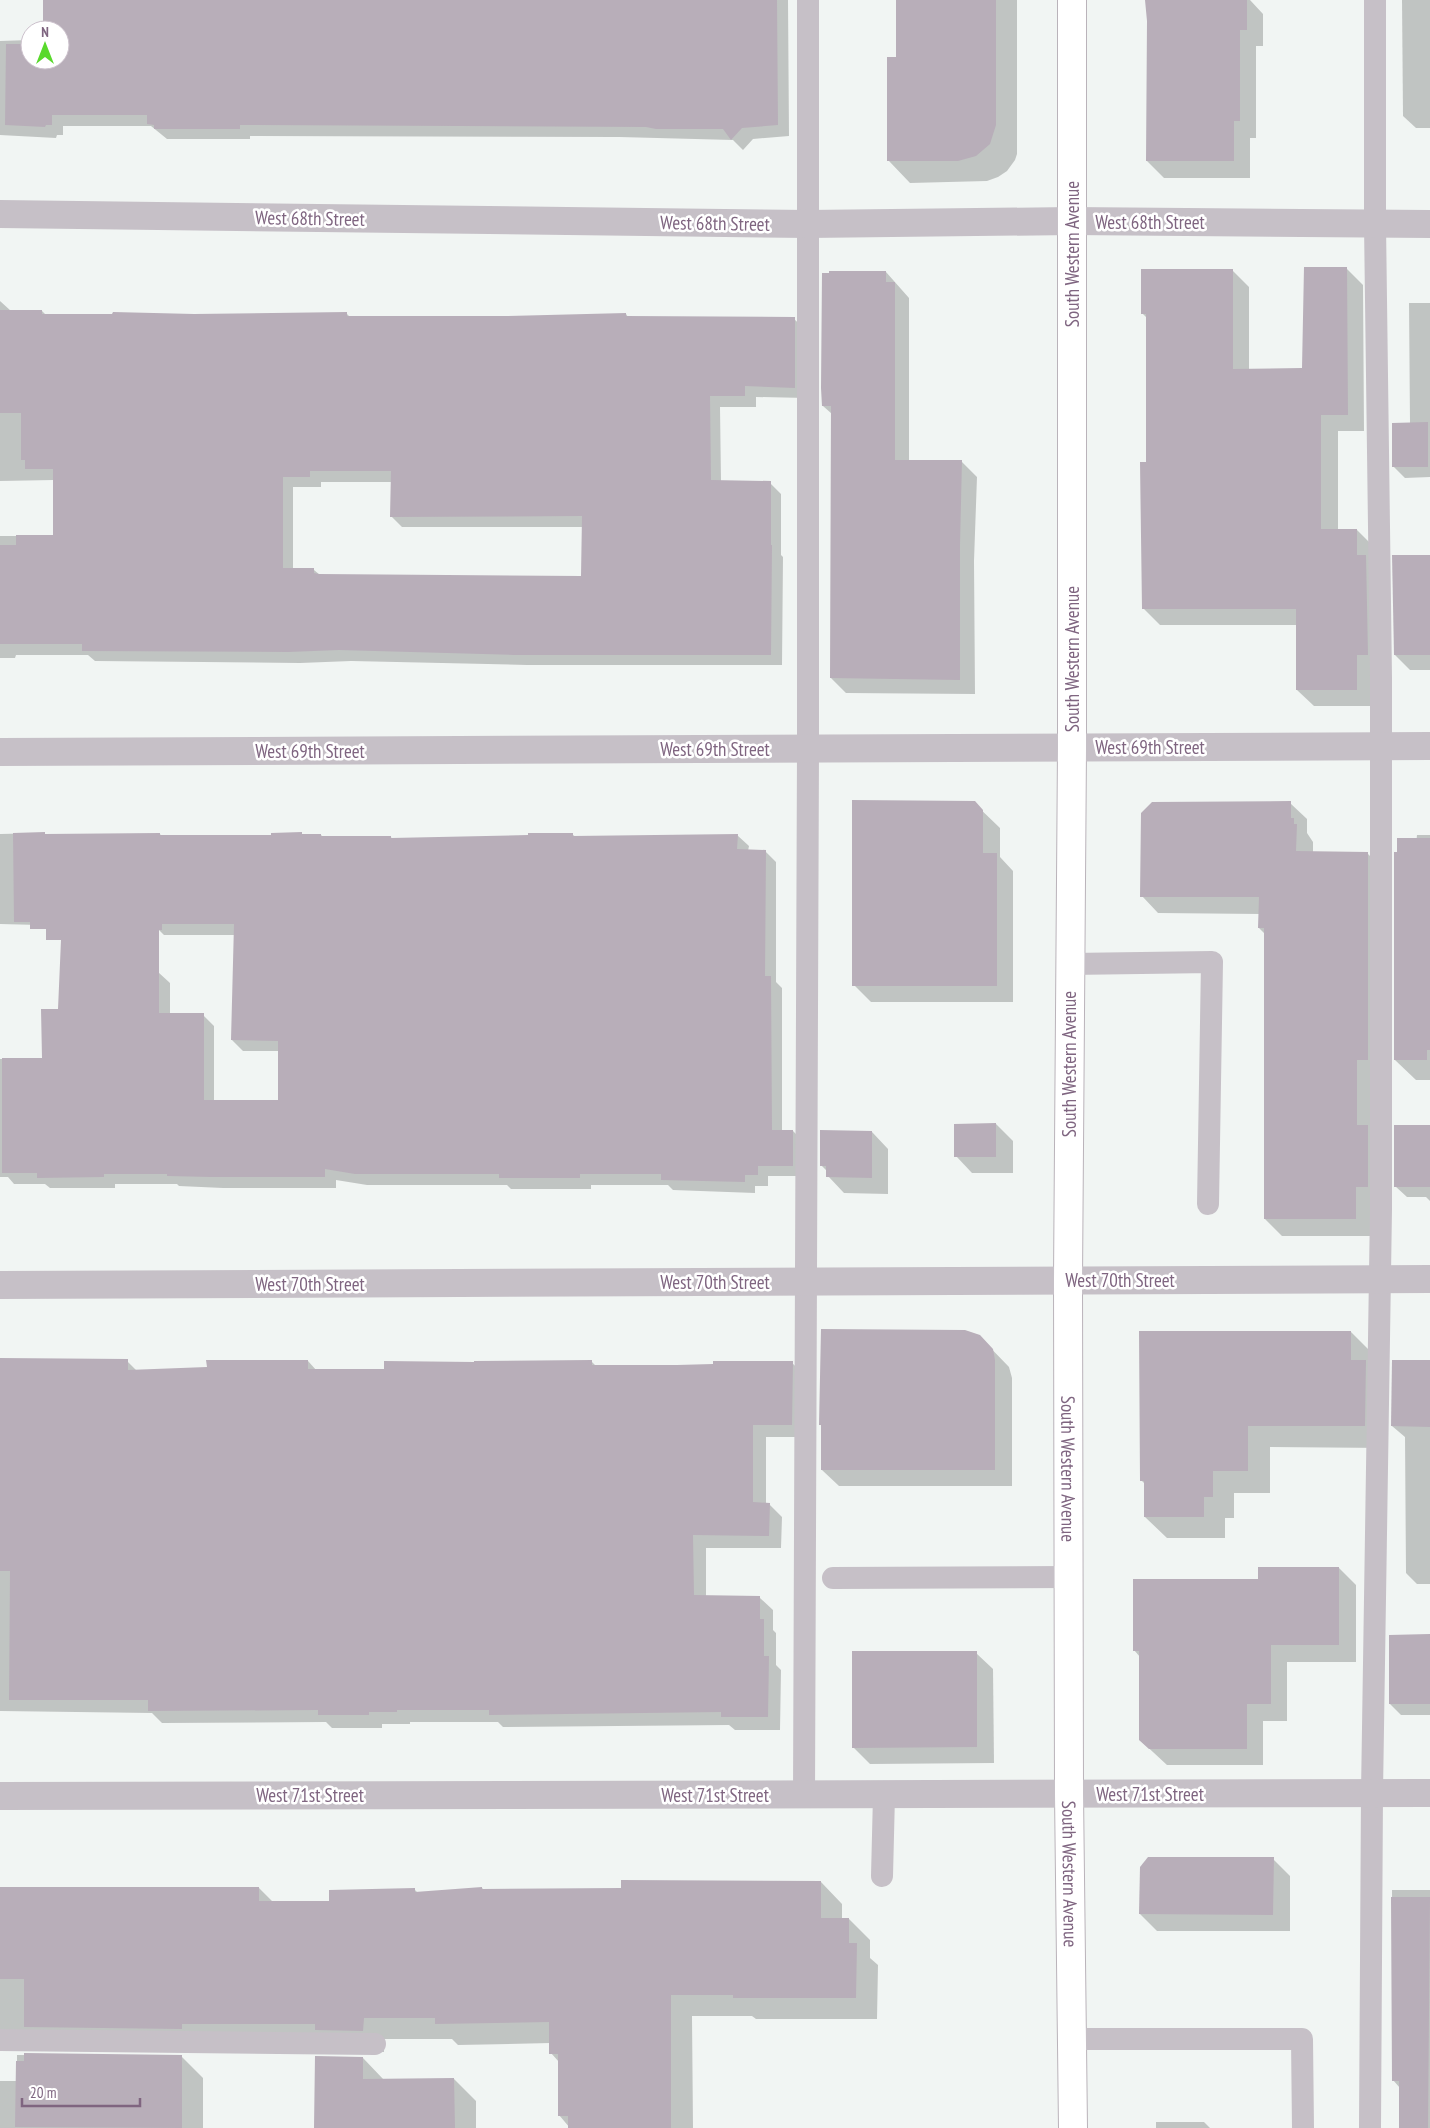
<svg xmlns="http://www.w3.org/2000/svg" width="1430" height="2128" font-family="'PT Sans Narrow',sans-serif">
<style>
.shadow{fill:#0003;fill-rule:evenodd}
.building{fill:#b8aeb9;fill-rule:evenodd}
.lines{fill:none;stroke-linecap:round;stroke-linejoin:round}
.primary-casing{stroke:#bab3ba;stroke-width:30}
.lane{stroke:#c6c0c7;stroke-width:22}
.street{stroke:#c6c0c7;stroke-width:28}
.primary{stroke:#fff;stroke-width:28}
.labels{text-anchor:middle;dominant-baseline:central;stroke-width:5;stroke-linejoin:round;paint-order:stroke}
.street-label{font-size:19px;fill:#7f6580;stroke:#fff}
</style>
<rect width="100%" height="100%" fill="#f1f5f3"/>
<!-- shadow -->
<g class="shadow">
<polygon points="45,0 788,0 789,136 753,139 743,150 733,140 619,137 250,136 250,139 167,139 151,126 63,126 63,135 57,135 56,138 0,135 0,41 30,40 30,60 60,60 60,30 45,30"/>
<polygon points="897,0 1017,0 1017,154 1015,160 1007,171 998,177 987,181 910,183 889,161 897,58"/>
<polygon points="1148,0 1250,0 1263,14 1263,46 1256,46 1256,138 1250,138 1250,178 1164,178 1147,161"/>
<polygon points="1402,0 1430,0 1430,128 1416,128 1403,116"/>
<polygon points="1346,268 1363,285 1364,431 1338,431 1338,530 1357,530 1374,547 1373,706 1314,706 1297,690 1297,625 1160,625 1143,608 1147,463 1147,318 1142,313 1232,270 1249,287 1249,370 1304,369"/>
<polygon points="886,272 909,298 909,461 962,462 977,477 974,561 975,694 846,693 831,678 832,414 823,406 830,274"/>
<path d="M0,301L11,311H42L46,315L347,314L350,317L506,318L626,314L628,317L794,319L806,330V398L756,397V407H720L721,482L770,483L781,494V555L783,557L782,665H527L351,661L300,663L95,661L88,655H16L15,658H0V536H54V480L0,481ZM321,482H392L391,516L402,527H583L582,578L320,575L314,570H293V487H321Z"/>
<polygon points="1409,303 1430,303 1430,477 1405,478 1393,466 1410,424"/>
<polygon points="1430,556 1430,670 1410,670 1395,655"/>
<polygon points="974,803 1000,828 1000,857 1013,871 1013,1002 871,1002 854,985"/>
<polygon points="1290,803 1307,819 1307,833 1313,842 1313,852 1367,853 1384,870 1373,1236 1282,1236 1265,1219 1265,934 1259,928 1260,914 1158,913 1142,896"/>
<polygon points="44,833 46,835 160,834 162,837 273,837 301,833 303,835 321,835 323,837 391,837 392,839 573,835 576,837 737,835 749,846 748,851 765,851 776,862 776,982 782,988 782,1131 793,1131 804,1142 804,1176 768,1176 768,1186 755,1186 755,1193 673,1190 668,1185 591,1185 591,1189 511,1189 507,1185 367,1185 336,1180 336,1188 223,1188 179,1186 177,1184 115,1184 115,1188 50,1188 45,1184 14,1184 8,1177 0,1177 0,1059 43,1059 60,1010 158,972 170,983 170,1015 203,1015 214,1026 214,1102 280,1102 280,1051 243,1051 232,1040 235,935 164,935 157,928 0,924 0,834"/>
<polygon points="1417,835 1430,835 1430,1080 1416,1080 1395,1060"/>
<polygon points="996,1124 1013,1141 1013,1173 972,1173 956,1156"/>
<polygon points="1430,1126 1430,1201 1426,1197 1407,1197 1395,1186"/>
<polygon points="872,1132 888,1149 888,1194 844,1193 828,1176 828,1172 821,1165"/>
<polygon points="1351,1332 1373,1354 1386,1448 1270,1447 1270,1493 1234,1493 1234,1518 1225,1518 1225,1538 1167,1538 1145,1517 1145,1484 1141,1480"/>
<polygon points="979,1336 1009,1367 1012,1378 1012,1486 839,1486 822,1470 822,1427 820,1424"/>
<polygon points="0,1360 127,1361 137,1371 208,1369 308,1361 317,1371 385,1371 475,1364 591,1361 597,1367 677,1367 792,1363 805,1375 805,1437 766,1437 766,1504 769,1504 782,1517 781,1548 706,1548 706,1597 760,1598 773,1610 773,1630 776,1633 776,1665 781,1670 780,1730 735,1730 729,1725 503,1727 498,1722 410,1722 410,1724 382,1724 382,1728 332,1728 326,1722 162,1723 152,1713 0,1711"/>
<polygon points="1430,1361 1430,1584 1417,1584 1406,1573 1405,1437 1392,1426"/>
<polygon points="1339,1568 1356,1585 1356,1662 1287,1662 1287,1721 1263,1721 1263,1765 1167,1765 1140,1740 1140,1657 1134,1650 1259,1580"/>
<polygon points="1430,1636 1430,1715 1401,1715 1390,1704"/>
<polygon points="976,1653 993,1669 994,1763 870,1764 853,1747"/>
<polygon points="1273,1859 1290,1876 1290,1931 1157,1931 1140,1914"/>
<polygon points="821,1882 842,1904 842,1919 849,1919 870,1940 870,1958 878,1965 877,2019 756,2019 752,2016 692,2016 693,2128 570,2128 559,2115 559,2062 551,2053 551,2043 458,2045 452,2039 384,2039 384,2052 0,2041 0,1887 259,1888 273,1902 330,1902 415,1890 418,1893 482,1888 484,1890 622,1889"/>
<polygon points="1392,1890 1430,1890 1430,2128 1400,2128 1400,2088 1393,2080"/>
<polygon points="17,2055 181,2056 203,2078 203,2128 0,2128 0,2081 17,2081"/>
<polygon points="363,2058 384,2080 454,2079 476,2101 476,2128 316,2128"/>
<polygon points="1156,2122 1204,2122 1210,2128 1156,2128"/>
</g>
<!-- building -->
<g class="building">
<polygon points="43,0 777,0 778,125 742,128 731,140 723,129 656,129 646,127 240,125 240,129 154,129 154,125 147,124 147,115 52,115 52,125 46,125 45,127 5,125 6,44 30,44 30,60 60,60 60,30 43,30"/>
<polygon points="896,0 996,0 996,125 990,144 976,156 958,161 887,161 887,57 896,57"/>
<polygon points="1145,0 1247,0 1247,30 1240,30 1240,121 1234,121 1234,161 1146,161 1147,21"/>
<polygon points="1304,267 1347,267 1348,415 1321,415 1321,529 1357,529 1357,555 1366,555 1368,655 1357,655 1357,690 1296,690 1296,609 1142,609 1140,462 1146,462 1146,314 1141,314 1141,269 1233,269 1233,369 1302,368"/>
<polygon points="829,271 886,271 886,282 895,282 895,460 962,460 960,545 960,680 830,678 831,406 822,406 821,388 822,273 829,273"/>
<path d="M0,310H42V314H112L113,312L194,314L347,312V316H506L626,313V316L795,317V388L745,386V396H710L711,480L771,481V545H772L771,655H515L339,650L288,652L82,651V644H0V545H16V535H53V469H25V460H21V413H0ZM310,471H391L390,517L582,516L581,576L319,574L314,573V568H283V477H310Z"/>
<polygon points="1428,422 1428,467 1392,467 1392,423"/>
<polygon points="1392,555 1430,555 1430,655 1394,655"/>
<polygon points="852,800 975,801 983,810 983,853 997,853 997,986 852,986"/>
<polygon points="1291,801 1291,818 1294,818 1294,824 1297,824 1296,851 1368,852 1368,1060 1357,1060 1357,1125 1368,1125 1368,1187 1356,1187 1356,1219 1264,1219 1264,928 1258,928 1259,897 1140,897 1141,813 1152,802"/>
<path d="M45,832V834L160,833V835H271V833L302,832V834H321V836H391V838L528,835V833H573V836L738,834L737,849L766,850L765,976H771L772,1130H793V1166H758V1175H745V1182L661,1180V1174H580V1178H499V1174H355L325,1169V1177H211L167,1176V1174H104V1177L37,1178V1173H2V1058H42L41,1009H58L61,940H46V929H30V922H14L13,833ZM162,924H234L231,1040L278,1041V1100H204V1013H159V930H162Z"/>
<polygon points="1397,838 1430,838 1430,1050 1427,1050 1427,1060 1394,1060 1394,852 1397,852"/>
<polygon points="996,1123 996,1157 954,1157 954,1124"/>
<rect x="1394" y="1125" width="36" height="62"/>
<polygon points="820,1130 872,1131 872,1178 826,1177 826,1166 820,1166"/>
<polygon points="821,1329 965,1330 980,1335 993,1349 995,1360 995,1470 821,1470 821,1425 819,1425"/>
<polygon points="1139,1331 1351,1331 1351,1360 1366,1360 1365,1426 1248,1426 1248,1471 1213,1471 1213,1497 1204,1497 1204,1517 1144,1517 1144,1481 1140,1481"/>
<polygon points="0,1358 128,1359 128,1370 207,1367 206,1360 308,1360 308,1369 384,1369 384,1361 474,1362 474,1361 592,1360 592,1365 677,1365 713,1364 713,1361 793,1361 792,1425 753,1425 753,1502 770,1503 769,1536 693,1535 694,1595 760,1596 760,1619 764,1619 764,1656 769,1656 768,1717 721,1717 721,1712 489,1715 489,1710 397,1710 397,1712 369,1712 369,1715 318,1715 318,1710 148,1711 148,1700 9,1700 10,1571 0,1571"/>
<polygon points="1392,1360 1430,1360 1430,1427 1391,1426"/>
<polygon points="1258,1567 1339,1567 1339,1645 1271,1645 1271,1704 1247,1704 1247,1749 1149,1749 1139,1740 1139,1651 1133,1651 1133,1579 1258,1579"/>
<polygon points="1430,1634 1430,1704 1389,1704 1389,1635"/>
<polygon points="852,1651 977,1651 977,1747 852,1748"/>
<polygon points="1148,1857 1274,1857 1273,1915 1139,1914 1140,1867"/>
<polygon points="621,1880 821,1881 821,1918 849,1918 849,1943 857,1943 856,1998 733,1998 733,1995 671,1995 671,2128 568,2128 568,2116 558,2116 558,2054 549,2054 549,2022 435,2024 435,2018 364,2018 363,2031 315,2030 315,2024 182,2024 182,2029 24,2027 24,1979 0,1979 0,1887 259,1887 259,1901 329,1901 329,1890 415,1888 415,1892 482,1887 482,1889 621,1888"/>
<polygon points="1391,1897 1430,1897 1428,2128 1399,2128 1399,2081 1392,2081"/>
<polygon points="24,2053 182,2055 182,2128 15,2127 16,2061 24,2061"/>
<polygon points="315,2056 363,2057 363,2079 454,2078 455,2128 314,2128"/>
</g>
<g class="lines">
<defs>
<g id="primary">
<path id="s1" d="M1072,0V748L1068,1280L1069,1794L1073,2128"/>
</g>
</defs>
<!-- primary casing -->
<use href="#primary" class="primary-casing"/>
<!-- lane -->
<g class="lane">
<polyline points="1070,964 1212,962 1208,1204"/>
<polyline points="833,1578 1069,1577"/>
<polyline points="804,1795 808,749 808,0"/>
<polyline points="882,1876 884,1795"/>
<polyline points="1072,2039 1302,2039 1303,2128"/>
<polyline points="0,2040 375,2044"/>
<polyline points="1370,2128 1372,1793 1381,1209 1381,678 1375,224 1375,0"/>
</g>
<!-- street -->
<g class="street">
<polyline points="0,214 808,224 1072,221 1430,224"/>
<polyline points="0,752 1430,746"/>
<polyline points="0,1285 1430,1279"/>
<polyline points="0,1796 1430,1793"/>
</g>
<!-- primary -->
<use href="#primary" class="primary"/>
</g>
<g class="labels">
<!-- street labels -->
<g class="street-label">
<text transform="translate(310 218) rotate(1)">West 68th Street</text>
<text x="1150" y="222">West 68th Street</text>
<text transform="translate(715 223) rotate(1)">West 68th Street</text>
<text transform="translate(1072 254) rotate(-90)">South Western Avenue</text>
<text transform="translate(1072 659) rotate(-90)">South Western Avenue</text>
<text x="1150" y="747">West 69th Street</text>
<text x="715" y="749">West 69th Street</text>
<text x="310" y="751">West 69th Street</text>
<text transform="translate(1069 1064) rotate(-90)">South Western Avenue</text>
<text x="1120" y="1280">West 70th Street</text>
<text x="715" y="1282">West 70th Street</text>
<text x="310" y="1284">West 70th Street</text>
<text stroke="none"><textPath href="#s1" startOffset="1469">South Western Avenue</textPath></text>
<text x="1150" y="1794">West 71st Street</text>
<text x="310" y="1795">West 71st Street</text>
<text x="715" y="1795">West 71st Street</text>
<text stroke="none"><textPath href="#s1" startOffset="1874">South Western Avenue</textPath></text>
</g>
</g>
<!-- north arrow -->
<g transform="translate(45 45)"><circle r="24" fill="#ffffff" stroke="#ccc1cc"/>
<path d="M0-4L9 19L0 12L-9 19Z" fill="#59d92c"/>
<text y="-8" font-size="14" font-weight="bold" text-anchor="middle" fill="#7f6580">N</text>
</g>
<!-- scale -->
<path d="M22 2098v8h118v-8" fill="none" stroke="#7f6580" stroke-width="2.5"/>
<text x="30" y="2098" font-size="15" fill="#7f6580" stroke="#ffffff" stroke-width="4" paint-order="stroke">20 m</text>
</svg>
